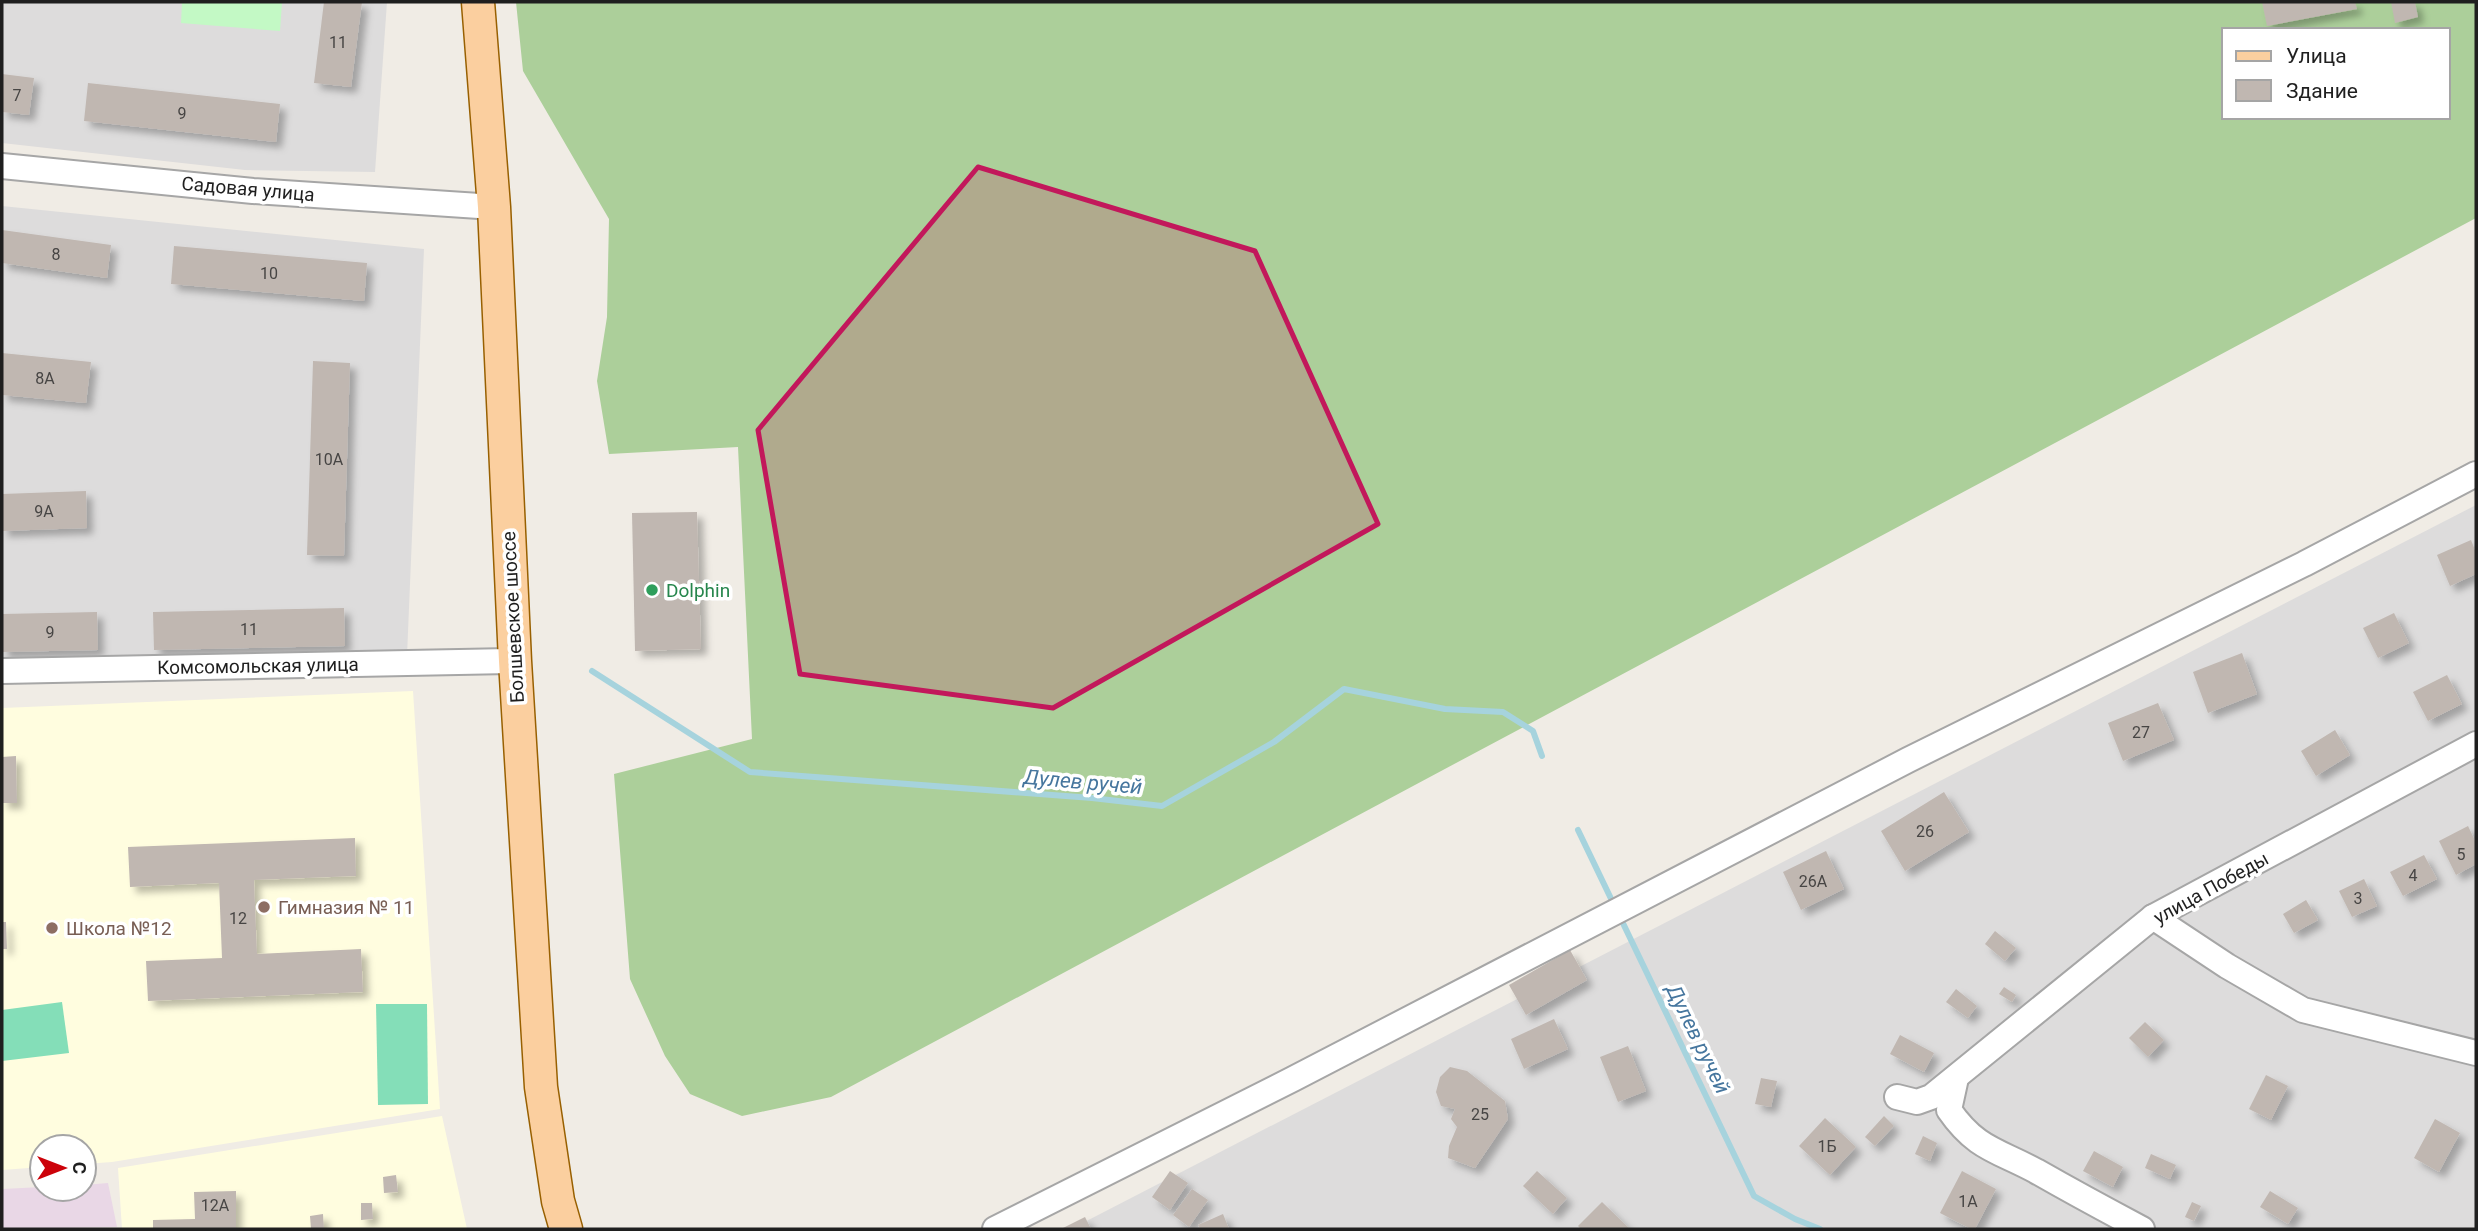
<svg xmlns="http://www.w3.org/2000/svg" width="2478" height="1231" font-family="Roboto,sans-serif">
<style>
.residential{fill:#dddcdc}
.industrial{fill:#e9d7e6}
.education{fill:#fffddf}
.forest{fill:#accf9a;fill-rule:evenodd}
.park{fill:#c3f9c5}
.pitch{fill:#84deb8}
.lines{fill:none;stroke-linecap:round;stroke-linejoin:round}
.stream{stroke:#a6d3dd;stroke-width:6}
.building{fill:#c0b7b1;filter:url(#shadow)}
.minor-casing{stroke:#a6a6a6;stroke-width:28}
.major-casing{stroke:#986001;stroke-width:35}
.minor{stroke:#fff;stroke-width:24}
.major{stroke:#fbcf9f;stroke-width:32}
.marked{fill:#c2185b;fill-opacity:0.2;stroke:#c2185b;stroke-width:5;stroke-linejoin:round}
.leisure-dot{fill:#2e9e5b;stroke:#fff;stroke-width:2.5}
.education-dot{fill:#8d6e63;stroke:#fff;stroke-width:2.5}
.labels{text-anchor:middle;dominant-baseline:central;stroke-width:7;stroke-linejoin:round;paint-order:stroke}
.number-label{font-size:16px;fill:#474544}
.street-label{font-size:19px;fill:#1f1f1f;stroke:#fff}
.leisure-label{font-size:19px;fill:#27864d;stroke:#fff;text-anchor:start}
.education-label{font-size:19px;fill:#785e54;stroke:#fff;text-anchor:start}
.water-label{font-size:21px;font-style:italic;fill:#46769e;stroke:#fff}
</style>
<defs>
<filter id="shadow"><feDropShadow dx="6" dy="6" stdDeviation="3.5" flood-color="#0004"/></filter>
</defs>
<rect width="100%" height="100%" fill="#f0ece5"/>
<!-- residential -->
<g class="residential">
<polygon points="2,2 387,2 375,172 245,170 2,143"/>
<polygon points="2,206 424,249 407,656 2,673"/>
<polygon points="2476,505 2476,1229 1071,1229 2002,749"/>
</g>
<!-- industrial -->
<polygon class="industrial" points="108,1183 117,1227 2,1229 2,1189 42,1187 42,1189 84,1189 84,1185"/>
<!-- education -->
<g class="education">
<polygon points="413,691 440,1109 112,1162 84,1164 84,1147 42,1147 42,1167 2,1170 2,708"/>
<polygon points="442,1116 467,1229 122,1229 118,1168"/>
</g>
<!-- forest -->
<path class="forest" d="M516,2H2476V218L831,1097L742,1116L690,1094L665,1056L630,979L614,774L752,739L738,447L609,454L597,381L607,317L609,219L523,71ZM2224,30H2448V117H2224Z"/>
<!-- park -->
<polygon class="park" points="182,2 282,2 280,31 181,23"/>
<!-- pitch -->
<g class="pitch">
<polygon points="62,1002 69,1053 2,1061 2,1010"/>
<polygon points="376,1004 427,1004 428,1104 378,1105"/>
</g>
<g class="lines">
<!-- stream -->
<g class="stream">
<polyline points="592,671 750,772 1092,798 1162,806 1274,742 1344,689 1445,709 1503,712 1533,731 1542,756"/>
<polyline points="1578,830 1615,907"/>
<polyline points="1620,917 1754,1196 1795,1219 1820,1229"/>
</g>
</g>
<!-- building -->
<g class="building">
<polygon points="324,2 362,2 351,87 314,83"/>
<polygon points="2262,2 2355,2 2357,9 2267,26"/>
<polygon points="2391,2 2415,2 2418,17 2395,23"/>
<polygon points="2,74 34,78 29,115 2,112"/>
<polygon points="88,83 280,104 276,142 84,121"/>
<polygon points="2,230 111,245 107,278 2,263"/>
<polygon points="174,246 367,263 364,301 171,284"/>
<polygon points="2,353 91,362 86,403 2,395"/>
<polygon points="313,361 350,363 344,556 307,555"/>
<polygon points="86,491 87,528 2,531 2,494"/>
<polygon points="697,512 701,649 635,651 632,513"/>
<polygon points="2471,540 2476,553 2476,574 2450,586 2437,555"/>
<polygon points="344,608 345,646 154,650 153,612"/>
<polygon points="97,612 98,650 2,652 2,614"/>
<polygon points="2394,613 2409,643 2378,658 2363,628"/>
<polygon points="2242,653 2257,694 2208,713 2193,672"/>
<polygon points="2447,675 2462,704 2428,721 2413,692"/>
<polygon points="2158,703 2174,740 2123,761 2108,723"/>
<polygon points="2335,730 2350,755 2316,776 2301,751"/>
<polygon points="16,756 17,803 2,803 2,757"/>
<polygon points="1944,792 1969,832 1905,871 1881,831"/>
<polygon points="2468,826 2476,843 2476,864 2456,875 2439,841"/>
<polygon points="355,838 356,876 254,880 257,954 361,949 363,992 148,1001 146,961 222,958 219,883 130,887 128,847"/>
<polygon points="1826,851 1844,889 1801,910 1783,872"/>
<polygon points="2424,855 2437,879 2403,896 2390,872"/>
<polygon points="2364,879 2377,906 2352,917 2339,891"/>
<polygon points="2306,900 2318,920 2294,933 2283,914"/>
<polygon points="2,922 6,922 7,949 2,949"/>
<polygon points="1995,931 2016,948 2005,961 1985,944"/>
<polygon points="1570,950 1587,980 1526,1015 1509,985"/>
<polygon points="2004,987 2016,995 2012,1002 1999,994"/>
<polygon points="1956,989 1977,1006 1968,1018 1946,1002"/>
<polygon points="1554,1019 1568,1049 1524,1069 1511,1039"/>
<polygon points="2145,1022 2164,1040 2148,1057 2129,1038"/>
<polygon points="1900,1035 1934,1053 1924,1072 1890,1054"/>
<polygon points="1628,1046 1646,1091 1618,1102 1600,1057"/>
<polygon points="1450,1067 1467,1071 1505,1101 1508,1119 1475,1168 1448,1158 1449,1146 1457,1127 1451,1119 1455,1109 1441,1106 1436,1092 1440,1077"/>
<polygon points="2266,1075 2288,1086 2271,1120 2249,1109"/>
<polygon points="1761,1078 1777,1081 1771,1107 1755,1104"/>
<polygon points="1884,1116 1894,1126 1875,1146 1865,1137"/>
<polygon points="1825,1118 1856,1147 1830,1175 1799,1146"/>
<polygon points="2435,1119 2460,1133 2439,1172 2414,1158"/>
<polygon points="1923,1136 1937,1143 1930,1161 1915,1154"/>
<polygon points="2094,1151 2123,1167 2113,1187 2083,1171"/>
<polygon points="2151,1154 2176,1165 2170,1179 2145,1168"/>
<polygon points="1170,1171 1188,1183 1170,1210 1152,1197"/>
<polygon points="1537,1171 1567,1198 1553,1214 1523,1186"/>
<polygon points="1962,1171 1996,1189 1975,1229 1971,1229 1940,1213"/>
<polygon points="396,1175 398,1192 384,1193 383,1177"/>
<polygon points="1192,1189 1208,1200 1189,1227 1173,1215"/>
<polygon points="236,1191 236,1229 153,1229 153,1220 195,1219 194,1192"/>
<polygon points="2270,1191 2298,1208 2288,1224 2260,1207"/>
<polygon points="1602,1202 1630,1229 1581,1229 1578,1226"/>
<polygon points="2192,1202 2201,1206 2194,1221 2185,1217"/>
<polygon points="361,1203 372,1203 373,1219 361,1220"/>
<polygon points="323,1214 324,1229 311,1229 310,1216"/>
<polygon points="1223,1214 1229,1229 1200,1229 1198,1225"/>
<polygon points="1085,1217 1091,1229 1061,1229"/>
</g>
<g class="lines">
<defs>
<g id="minor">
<polyline points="2,166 253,191 494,207"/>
<polyline points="2,671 515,661"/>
<polyline points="2153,917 2227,966 2303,1010 2476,1053"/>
<path d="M1956,1078L1949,1110C1976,1149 1997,1150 2036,1171C2071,1191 2106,1210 2142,1229"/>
<polyline points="1897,1097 1917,1102 1931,1097 2153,917 2476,744"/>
<polyline points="995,1229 1293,1079 1908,760 2304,564 2476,474"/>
</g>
<polyline id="major" points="478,2 494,207 515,661 541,1087 558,1201 566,1229"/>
</defs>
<!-- minor casing -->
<use href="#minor" class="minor-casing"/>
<!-- major casing -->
<use href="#major" class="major-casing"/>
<!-- minor -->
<use href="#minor" class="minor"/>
<!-- major -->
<use href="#major" class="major"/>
</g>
<!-- marked area -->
<path class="marked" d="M978,167L1255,251L1378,524L1053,708L800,674L758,430Z"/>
<!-- markers -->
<circle class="leisure-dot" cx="652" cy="590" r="7"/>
<g class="education-dot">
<circle cx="264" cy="907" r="7"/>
<circle cx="52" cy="928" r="7"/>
</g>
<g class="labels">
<!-- number labels -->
<g class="number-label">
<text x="338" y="42">11</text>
<text x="17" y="95">7</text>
<text x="182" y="113">9</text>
<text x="56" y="254">8</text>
<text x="269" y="273">10</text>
<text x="45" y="378">8А</text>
<text x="329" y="459">10А</text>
<text x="44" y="511">9А</text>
<text x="249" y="629">11</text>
<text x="50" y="632">9</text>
<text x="2141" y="732">27</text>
<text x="1925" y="831">26</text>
<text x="2461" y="854">5</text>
<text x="2413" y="875">4</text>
<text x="1813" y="881">26А</text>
<text x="2358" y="898">3</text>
<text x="238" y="918">12</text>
<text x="1480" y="1114">25</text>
<text x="1827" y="1146">1Б</text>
<text x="1968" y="1201">1А</text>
<text x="215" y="1205">12А</text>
</g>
<!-- street labels -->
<g class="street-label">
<text transform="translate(248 189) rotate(5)">Садовая улица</text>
<text transform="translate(513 617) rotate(-93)">Болшевское шоссе</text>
<text transform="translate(258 666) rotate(-1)">Комсомольская улица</text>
<text transform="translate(2211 888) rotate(-29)">улица Победы</text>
</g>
<!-- leisure labels -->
<g class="leisure-label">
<text x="666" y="590">Dolphin</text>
</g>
<!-- education labels -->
<g class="education-label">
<text x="278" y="907">Гимназия № 11</text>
<text x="66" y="928">Школа №12</text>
</g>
<!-- water labels -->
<g class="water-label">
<text transform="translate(1083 782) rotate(5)">Дулев ручей</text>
<text transform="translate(1698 1039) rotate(64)">Дулев ручей</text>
</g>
</g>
<!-- border -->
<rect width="2478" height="1231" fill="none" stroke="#1f1f1f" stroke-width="7"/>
<!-- legend -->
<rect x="2222" y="28" width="228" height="91" fill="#ffffff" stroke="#a5a5a5" stroke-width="2"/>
<rect x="2236" y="51" width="35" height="10" fill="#fbcf9f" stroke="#a5a5a5" stroke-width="2"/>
<text x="2286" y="63" font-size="21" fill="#1f1f1f">Улица</text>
<rect x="2236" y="80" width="35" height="21" fill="#c0b7b1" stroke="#a5a5a5" stroke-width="2"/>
<text x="2286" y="98" font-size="21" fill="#1f1f1f">Здание</text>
<!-- north arrow -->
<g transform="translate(63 1168) rotate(90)"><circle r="33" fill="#ffffff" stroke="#a5a5a5" stroke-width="2"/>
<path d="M0-5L12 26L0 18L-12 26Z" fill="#cc020a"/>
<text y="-10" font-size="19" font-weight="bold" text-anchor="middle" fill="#1f1f1f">С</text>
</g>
</svg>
